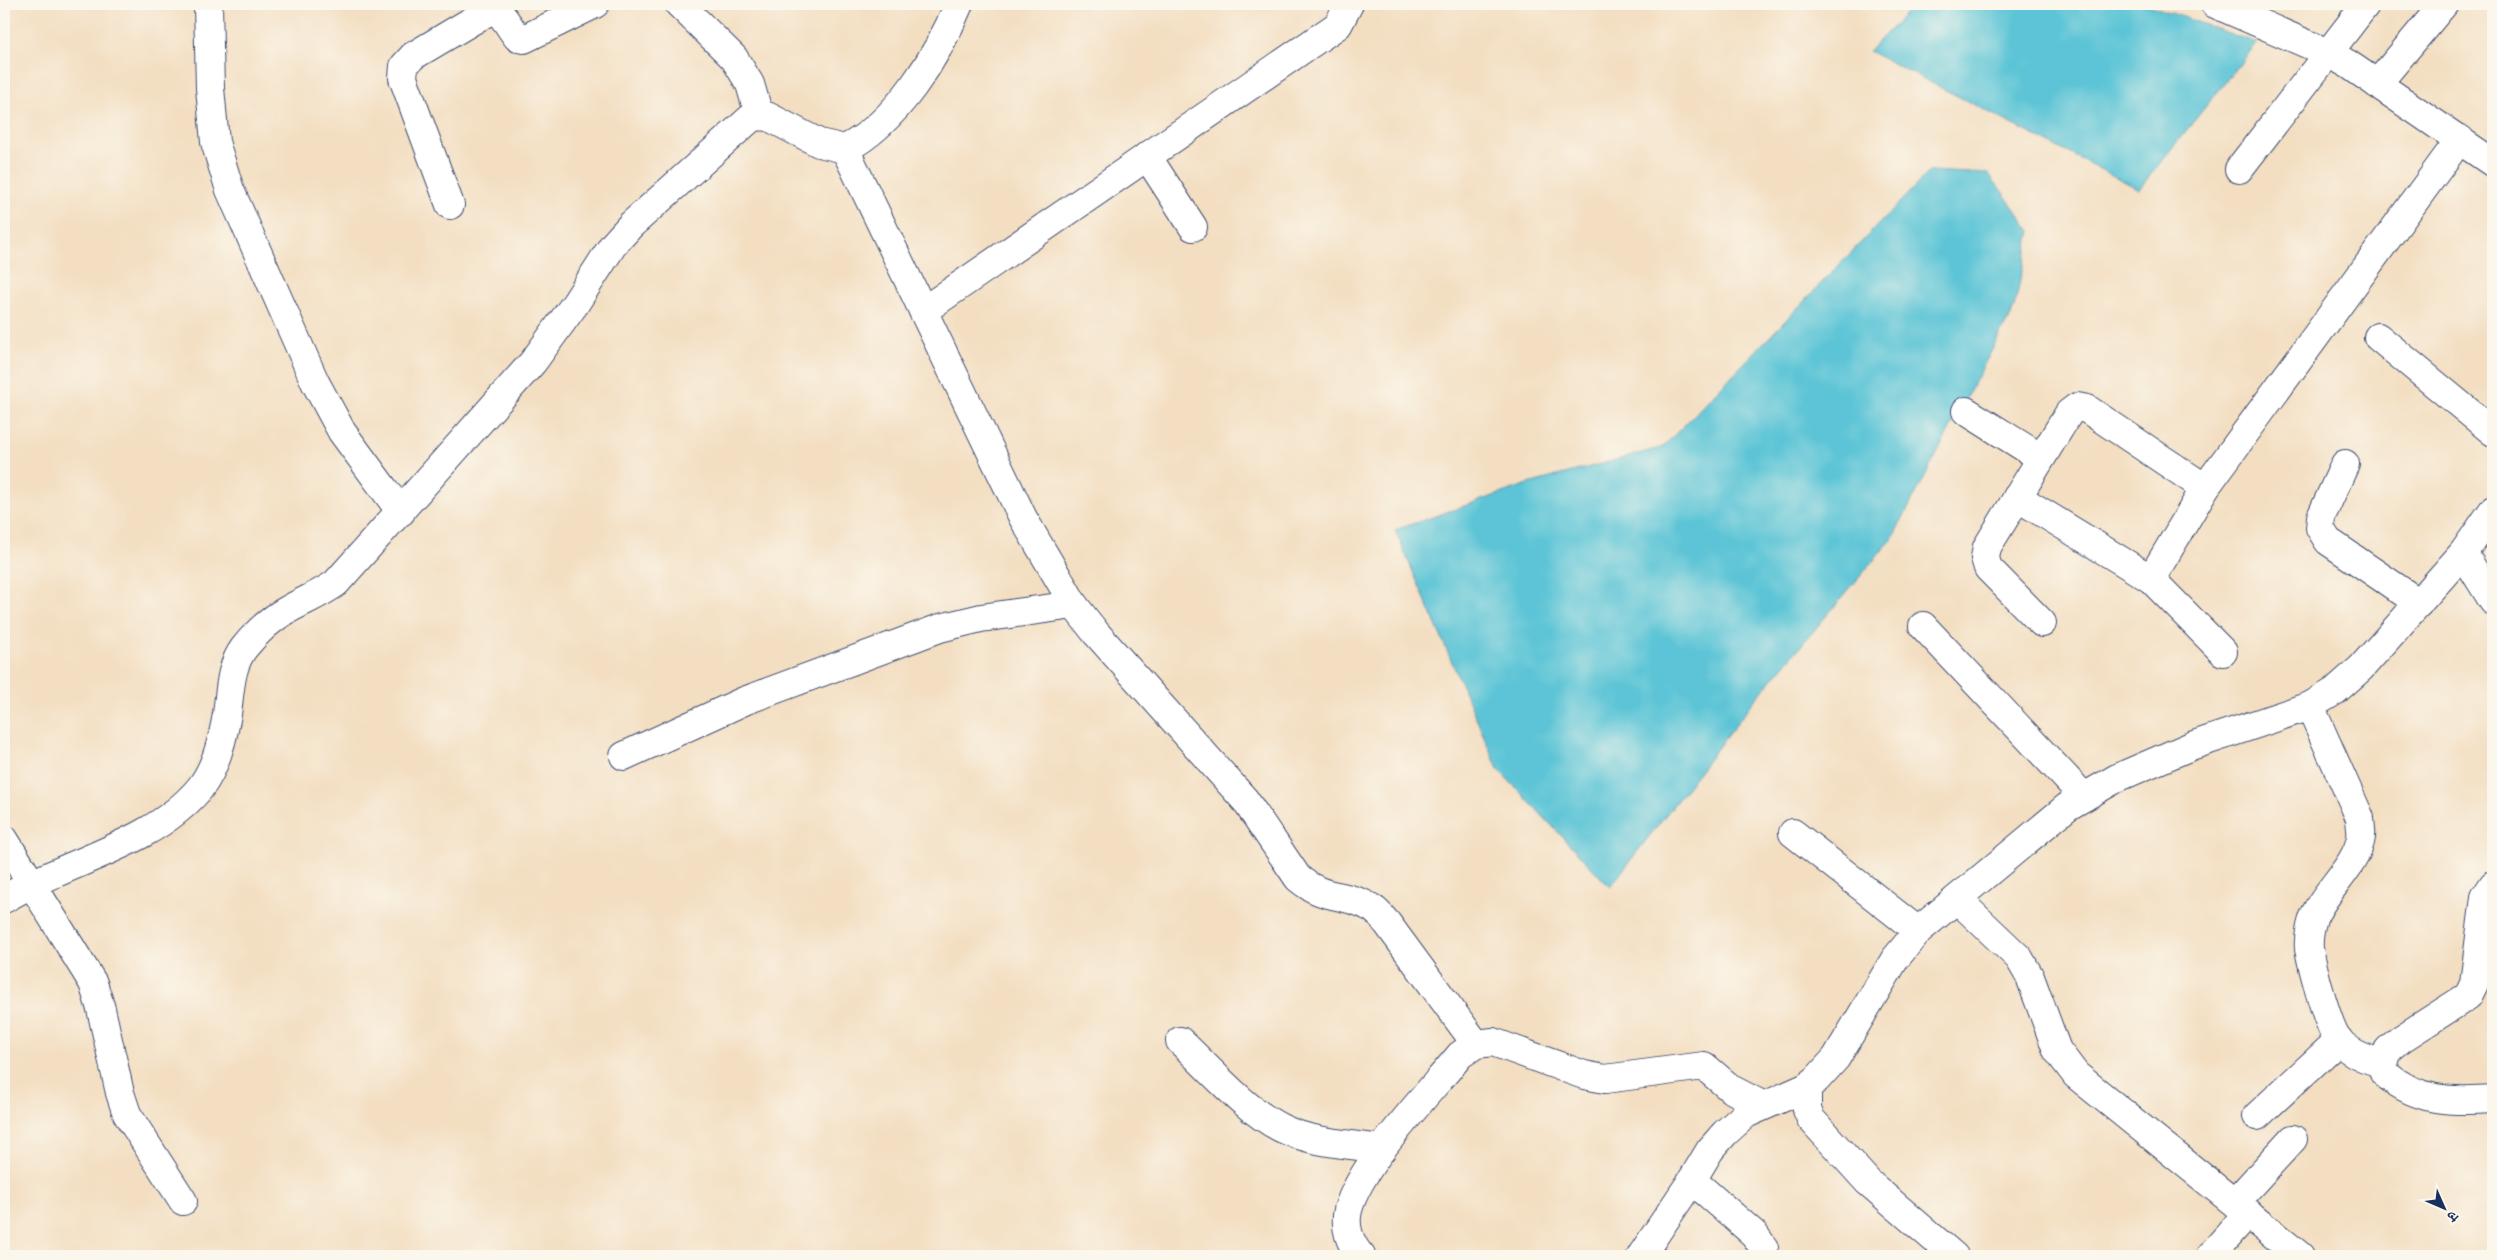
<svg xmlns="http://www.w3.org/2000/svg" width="2497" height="1260" font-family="Dekko,'Playpen Sans Deva',sans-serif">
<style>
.water{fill:#5bc4d6;stroke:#3b7a9a}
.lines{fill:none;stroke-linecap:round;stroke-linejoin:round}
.minor-casing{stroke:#3b496d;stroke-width:30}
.major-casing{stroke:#3b496d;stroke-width:30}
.minor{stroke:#fff;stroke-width:28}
.major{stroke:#fff;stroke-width:28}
</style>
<rect width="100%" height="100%" fill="#fbf7ec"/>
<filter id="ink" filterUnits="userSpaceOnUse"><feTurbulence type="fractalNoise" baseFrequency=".02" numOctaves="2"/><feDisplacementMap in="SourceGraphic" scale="10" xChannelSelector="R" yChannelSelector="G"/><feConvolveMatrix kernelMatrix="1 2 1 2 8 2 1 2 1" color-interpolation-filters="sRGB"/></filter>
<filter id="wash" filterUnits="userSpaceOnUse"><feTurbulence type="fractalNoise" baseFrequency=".0096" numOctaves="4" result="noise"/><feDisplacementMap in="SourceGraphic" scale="20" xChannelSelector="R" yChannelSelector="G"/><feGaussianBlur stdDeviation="1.12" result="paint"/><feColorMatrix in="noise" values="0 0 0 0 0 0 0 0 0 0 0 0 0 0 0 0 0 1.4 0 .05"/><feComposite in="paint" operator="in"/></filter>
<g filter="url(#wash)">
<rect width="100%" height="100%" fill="#f3dec1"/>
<!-- water -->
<g class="water">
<polygon points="1915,4 2146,4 2257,43 2139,189 1869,51"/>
<polygon points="1930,171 1989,174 2031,231 2014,308 1892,539 1753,702 1610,887 1498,769 1395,530 1528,484 1663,447"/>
</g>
</g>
<g filter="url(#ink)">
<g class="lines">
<defs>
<g id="minor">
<polyline points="208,4 210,88 215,142 230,190 315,382 342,432 401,512"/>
<polyline points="679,4 734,58 750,84 759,115"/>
<polyline points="2377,84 2444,4"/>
<path d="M845,149L1023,518L1074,605L1096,633L1245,800L1298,878C1325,901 1344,892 1370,907C1377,910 1382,918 1387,923L1476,1044"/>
<polyline points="1147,156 1193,227"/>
<polyline points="2239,169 2366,4"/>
<path d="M450,205L403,78L404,66L413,56L487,12L496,10C506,18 510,29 518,38L524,39L595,4"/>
<polyline points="923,311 1338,25 1349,4"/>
<polyline points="2378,337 2493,432"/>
<polyline points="1966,411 2041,458"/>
<polyline points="2345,464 2321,517 2320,528 2328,541 2419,603"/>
<polyline points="2017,497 2151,579 2223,652"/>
<polyline points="2463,553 2493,601"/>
<polyline points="2151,579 2205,488 2460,139"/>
<polyline points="2042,623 1988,568 1985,558 1987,547 2069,413 2077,407 2087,409 2205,488"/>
<polyline points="1923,626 2084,797"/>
<path d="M2310,706L2360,818C2360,824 2362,831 2361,837C2357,866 2323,892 2313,919C2310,929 2308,939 2309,949C2313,969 2328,1029 2340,1042C2353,1055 2367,1059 2384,1064"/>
<polyline points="624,756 744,701 940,628 981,618 1074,605"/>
<polyline points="1793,833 1918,931"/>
<polyline points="4,839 93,983 101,1009 120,1093 127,1114 183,1201"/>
<path d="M2493,885L2485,897L2474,984L2468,996L2401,1039L2388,1050L2384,1064V1073C2418,1102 2451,1102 2493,1099"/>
<path d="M4,899C66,861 152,846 200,788C216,768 223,738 227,714C230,692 230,666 244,648C256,633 272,618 289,609C305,600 321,594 336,583L533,362L575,304L613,245L631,225L752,117L767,116L819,143L845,149C897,122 937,57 959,4"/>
<polyline points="1957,899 2019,958 2030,977 2057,1050 2076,1075 2300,1256"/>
<path d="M1180,1041C1210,1069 1245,1110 1281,1128C1311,1143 1350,1144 1382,1149"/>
<polyline points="1807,1087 1807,1110 1811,1119 1868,1182 1954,1256"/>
<polyline points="2257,1116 2339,1040"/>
<polyline points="1692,1180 1754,1234 1764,1248 1763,1256"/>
<polyline points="2235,1202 2293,1139"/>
<path d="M1361,1256C1350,1244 1344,1227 1348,1210C1360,1164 1429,1093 1460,1055L1476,1044L1493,1042L1584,1075L1605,1079L1704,1066L1731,1089L1762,1105"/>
<polyline points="1641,1256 1692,1180 1710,1150 1725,1133 1746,1114 1807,1087 1817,1079 1836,1058 1895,959 1918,931 2067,807 2117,778 2191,746 2310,706 2335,691 2361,668 2463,553 2493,510"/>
<polyline points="2210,1256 2248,1213"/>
</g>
<polyline id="major" points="2215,4 2328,53 2348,64 2493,163"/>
</defs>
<!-- minor casing -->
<use href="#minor" class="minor-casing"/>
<!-- major casing -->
<use href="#major" class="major-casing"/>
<!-- minor -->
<use href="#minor" class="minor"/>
<!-- major -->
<use href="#major" class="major"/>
</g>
</g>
<!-- margin -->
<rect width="2497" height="1260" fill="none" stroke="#fbf7ec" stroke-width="20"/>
<!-- north arrow -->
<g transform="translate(2444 1208) rotate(135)" stroke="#fbf7ec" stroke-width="4" paint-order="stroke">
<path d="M0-4L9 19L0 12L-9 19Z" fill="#1b2f5e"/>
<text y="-8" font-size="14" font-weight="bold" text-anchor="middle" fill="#1b2f5e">उ</text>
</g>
</svg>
